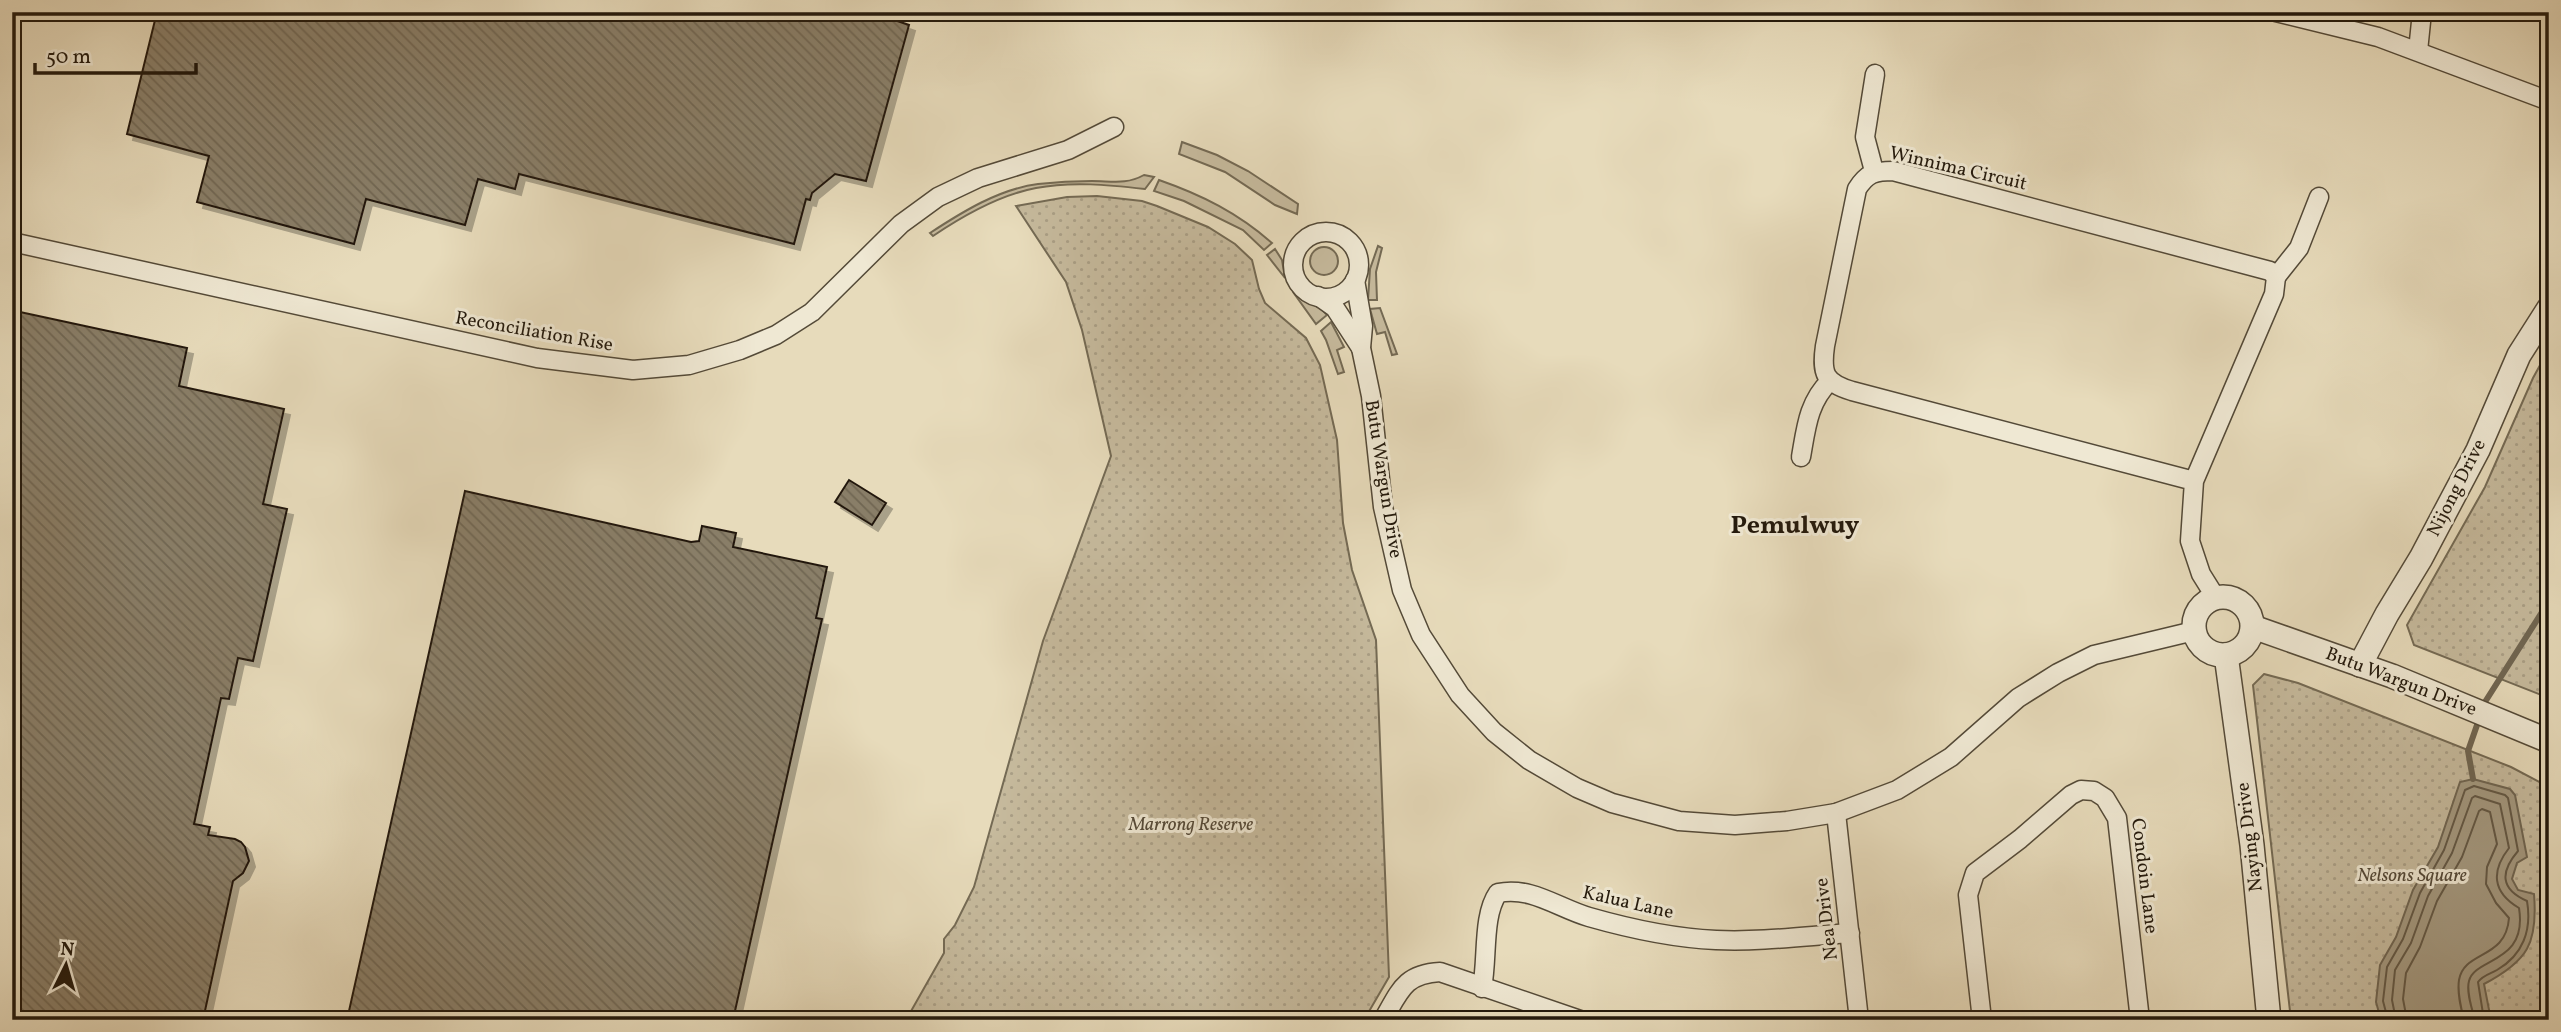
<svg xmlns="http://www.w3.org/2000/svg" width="2561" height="1032" font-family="Vollkorn,serif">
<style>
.grass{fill:#c6ba9d;stroke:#746a54;stroke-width:2}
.park{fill:url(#park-dots);stroke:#746a54;stroke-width:2}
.water{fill:#a49980;stroke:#706652;stroke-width:2}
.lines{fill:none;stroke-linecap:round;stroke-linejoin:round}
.shore{stroke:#645946;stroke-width:2}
.stream{stroke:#706652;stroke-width:6}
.building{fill:url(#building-back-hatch);stroke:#23190c;stroke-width:2;filter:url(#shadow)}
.minor-casing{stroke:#544a38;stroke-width:21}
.tertiary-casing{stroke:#544a38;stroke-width:26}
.minor{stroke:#efe8d3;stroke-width:18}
.tertiary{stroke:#efe8d3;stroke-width:23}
.labels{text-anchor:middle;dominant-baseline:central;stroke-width:6;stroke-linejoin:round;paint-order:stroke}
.street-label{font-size:19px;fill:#23190c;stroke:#efe8d3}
.park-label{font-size:19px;font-style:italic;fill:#544938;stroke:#efe8d3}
.district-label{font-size:26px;font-weight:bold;fill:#23190c;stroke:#efe8d3}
</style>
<defs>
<pattern id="park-dots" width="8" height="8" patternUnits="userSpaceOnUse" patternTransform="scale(1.75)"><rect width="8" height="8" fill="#c6ba9d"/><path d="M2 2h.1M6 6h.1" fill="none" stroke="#aa9f86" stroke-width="1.8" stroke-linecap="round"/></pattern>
<pattern id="building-back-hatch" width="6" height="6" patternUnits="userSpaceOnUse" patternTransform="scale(1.75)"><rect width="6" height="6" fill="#897e67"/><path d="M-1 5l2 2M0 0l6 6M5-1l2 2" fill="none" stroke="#706653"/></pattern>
<filter id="shadow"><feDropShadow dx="6" dy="6" stdDeviation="0" flood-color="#0004"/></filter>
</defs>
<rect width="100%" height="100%" fill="#e7dbbb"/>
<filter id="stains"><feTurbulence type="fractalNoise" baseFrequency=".00286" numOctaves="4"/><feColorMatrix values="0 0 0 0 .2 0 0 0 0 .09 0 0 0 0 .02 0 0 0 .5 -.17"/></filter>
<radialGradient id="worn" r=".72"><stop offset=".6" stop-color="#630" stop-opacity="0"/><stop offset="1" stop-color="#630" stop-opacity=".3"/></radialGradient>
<!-- grass -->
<g class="grass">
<polygon points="1182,142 1217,155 1248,171 1298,204 1297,214 1275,205 1225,172 1179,154"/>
<path d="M1144,175L1154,177L1145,189C1109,185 1072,181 1036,188C999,195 964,215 933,236L930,233C962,212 999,189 1038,184C1056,182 1074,181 1092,181C1112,181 1126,185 1144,175Z"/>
<path d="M1159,180C1202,195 1238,213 1272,243L1264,250L1243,230L1184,201L1154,191Z"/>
<polygon points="1378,246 1382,248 1376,272 1377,300 1368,300 1370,269"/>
<circle cx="1324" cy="261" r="14"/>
<polygon points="1275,249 1282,260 1285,278 1267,255"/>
<polygon points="1293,292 1320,307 1327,315 1316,324"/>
<polygon points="1380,308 1397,354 1392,355 1385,332 1377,334 1370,309"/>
<polygon points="1331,322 1344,347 1337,350 1344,372 1338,374 1326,340 1321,331"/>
</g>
<!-- park -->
<g class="park">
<polygon points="1097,196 1142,201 1157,206 1208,227 1235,244 1252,260 1259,289 1265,303 1306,338 1320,365 1337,440 1343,523 1352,570 1376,640 1389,977 1364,1020 906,1020 944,953 944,939 955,925 974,887 1043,641 1111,456 1082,330 1066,282 1016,206 1067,197"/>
<polygon points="2549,349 2549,698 2414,645 2407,625 2485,487 2533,378"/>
<polygon points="2264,674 2298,683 2511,767 2549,787 2549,1020 2291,1020 2253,685"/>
</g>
<!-- water -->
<path class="water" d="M2473,779L2510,789L2515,795L2527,857L2517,863L2512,879L2518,890L2534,894C2538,943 2528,961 2484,984L2491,1020H2381L2376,1002L2380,965L2396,937L2413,890L2438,847L2460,782Z"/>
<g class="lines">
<!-- shore -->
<g class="shore">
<path d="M2388,1020L2383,1001L2387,967L2403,939L2420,893L2444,850L2465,790L2474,786L2505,795L2508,798L2518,851C2500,872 2500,889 2527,901C2532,930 2523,955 2497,970C2490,974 2483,975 2478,982L2484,1020"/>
<path d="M2396,1020L2392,1000L2395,970L2411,943L2428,896L2452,853L2472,798L2475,796L2500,804L2509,848C2491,871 2492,892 2519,908C2528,964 2475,957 2469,981C2466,992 2472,1009 2475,1020"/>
<path d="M2407,1020L2403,999L2406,973L2420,947L2437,901L2462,857L2479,811L2482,809L2490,812L2497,844L2487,867L2486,884L2496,903L2509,918C2506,960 2464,950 2459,980C2457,993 2461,1008 2464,1020"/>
</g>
<!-- stream -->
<polyline class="stream" points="2473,779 2468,751 2485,702 2549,601"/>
</g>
<!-- building -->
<g class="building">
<polygon points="157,12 871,12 909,25 866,181 835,174 812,193 810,200 806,199 794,244 519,174 515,189 478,179 465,225 366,199 354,244 197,202 209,156 127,134"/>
<polygon points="20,312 187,348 179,386 284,409 263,504 287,509 253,661 238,658 229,699 221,698 194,824 210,827 208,835 235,839 241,842 245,847 249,861 243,873 233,881 203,1020 12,1020 12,348"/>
<polygon points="849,480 886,503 872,525 835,502"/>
<polygon points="465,491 691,542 699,541 702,526 736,533 733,547 827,567 816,618 822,619 733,1020 347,1020"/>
</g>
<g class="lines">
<defs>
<g id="minor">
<polyline points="2276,12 2378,37 2549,101"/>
<polyline points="2418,51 2422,12"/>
<polyline points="1874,171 1865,137 1875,74"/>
<circle cx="1326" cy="265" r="33"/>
<polyline points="12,242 537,358 633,370 689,365 740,350 776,335 812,312 901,224 938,197 978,178 1068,150 1114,127"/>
<polyline points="2276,277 2299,248 2319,197"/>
<polyline points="1355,280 1363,326 1361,348 1371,396 1383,507 1402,590 1421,635 1460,695 1494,732 1529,760 1577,788 1612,803 1679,821 1735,825 1787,821 1836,813 1897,790 1951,757 2018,698 2058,673 2094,655 2194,631"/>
<polyline points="1318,296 1335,308 1361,348"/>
<path d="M1801,457C1806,429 1808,402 1830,381"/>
<path d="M2194,481L1852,391C1825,383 1821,374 1825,346L1857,189C1867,173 1875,171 1893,171L2270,271L2276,277L2274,294L2194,481L2190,541L2201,574L2216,598"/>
<polyline points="1836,813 1859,1020"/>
<path d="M1482,988C1488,958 1482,916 1498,893C1531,886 1558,908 1589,917C1631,929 1672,938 1716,940C1761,942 1805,936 1850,933"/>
<path d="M1383,1020C1400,991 1404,974 1440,972L1580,1020"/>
<polyline points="1982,1020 1968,895 1975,873 2020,839 2071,795 2081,790 2094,791 2105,798 2117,818 2140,1020"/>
</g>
<g id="tertiary">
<circle cx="2223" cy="626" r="29"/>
<polyline points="2253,627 2392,676 2549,741"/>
<polyline points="2226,655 2252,845 2269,1020"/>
<polyline points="2360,665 2387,614 2421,558 2478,450 2519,355 2549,308"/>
</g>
</defs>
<!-- minor casing -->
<use href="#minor" class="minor-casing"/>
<!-- tertiary casing -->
<use href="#tertiary" class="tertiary-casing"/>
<!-- minor -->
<use href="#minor" class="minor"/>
<!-- tertiary -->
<use href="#tertiary" class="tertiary"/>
</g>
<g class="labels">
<!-- street labels -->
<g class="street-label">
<text transform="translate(1958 169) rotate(13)">Winnima Circuit</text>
<text transform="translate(534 332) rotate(10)">Reconciliation Rise</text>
<text transform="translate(1383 479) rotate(81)">Butu Wargun Drive</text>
<text transform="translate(2457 488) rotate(-63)">Nijong Drive</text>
<text transform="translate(2401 682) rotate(21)">Butu Wargun Drive</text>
<text transform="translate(2250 837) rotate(-97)">Naying Drive</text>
<text transform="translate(2144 876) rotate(83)">Condoin Lane</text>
<text transform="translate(1628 903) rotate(13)">Kalua Lane</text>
<text transform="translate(1827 919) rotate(-97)">Nea Drive</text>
</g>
<!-- park labels -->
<g class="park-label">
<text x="1191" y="825">Marrong Reserve</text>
<text x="2412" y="876">Nelsons Square</text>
</g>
<!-- district labels -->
<g class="district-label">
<text x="1795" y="526">Pemulwuy</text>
</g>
</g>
<!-- margin -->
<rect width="2561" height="1032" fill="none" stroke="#e7dbbb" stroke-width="42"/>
<rect x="14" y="14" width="2533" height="1004" fill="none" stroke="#23190c" stroke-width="3.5"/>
<rect x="21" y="21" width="2519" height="990" fill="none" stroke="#23190c" stroke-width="2"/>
<!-- north arrow -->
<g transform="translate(66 965) rotate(5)" stroke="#efe8d3" stroke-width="5" paint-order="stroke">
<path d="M0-5L12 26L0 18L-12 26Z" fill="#23190c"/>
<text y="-10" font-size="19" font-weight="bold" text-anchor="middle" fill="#23190c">N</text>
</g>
<!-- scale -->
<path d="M35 63v10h161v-10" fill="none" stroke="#23190c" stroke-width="3.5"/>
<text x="46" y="63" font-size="21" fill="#23190c" stroke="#efe8d3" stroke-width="5" paint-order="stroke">50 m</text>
<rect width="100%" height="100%" filter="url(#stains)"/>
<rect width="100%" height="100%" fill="url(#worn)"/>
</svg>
